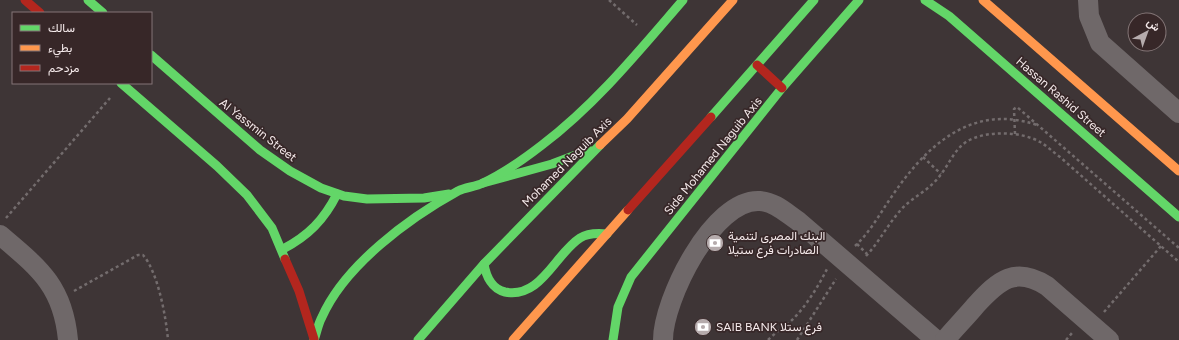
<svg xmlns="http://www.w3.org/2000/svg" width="1179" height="340" font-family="Figtree,Vazirmatn,sans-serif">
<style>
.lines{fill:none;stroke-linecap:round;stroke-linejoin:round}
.path{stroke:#736c6d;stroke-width:2.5;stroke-dasharray:3 3;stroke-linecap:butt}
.street{stroke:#6f6869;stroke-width:20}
.fast{stroke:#63d668;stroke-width:9}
.slow{stroke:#ff974d;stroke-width:9}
.jam{stroke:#b3261e;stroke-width:9}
.labels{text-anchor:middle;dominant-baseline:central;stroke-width:3.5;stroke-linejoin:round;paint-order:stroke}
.street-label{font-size:12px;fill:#f5eaeb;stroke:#372728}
.poi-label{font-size:12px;fill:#f5eaeb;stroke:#372728;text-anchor:start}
</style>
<rect width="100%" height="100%" fill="#3e3536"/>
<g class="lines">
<!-- path -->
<g class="path">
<polyline points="609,0 637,25"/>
<polyline points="1015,134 1014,109 1017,107 1179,248"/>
<polyline points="923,157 941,174"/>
<polyline points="6,218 110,98"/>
<polyline points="857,244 867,254"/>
<path d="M855,246C869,233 878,217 888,202C923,149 969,102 1037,125"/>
<path d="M866,256C879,242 887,226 899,212C910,198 927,192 938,178C948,167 953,151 966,142C985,130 1021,131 1040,142C1047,146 1053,152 1060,157L1179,262"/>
<path d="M74,291L138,255H143C158,272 166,317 168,340"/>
<polyline points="1104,312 1161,246"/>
<path d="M768,340C775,333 782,328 790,322C805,308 818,287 827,269"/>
<polyline points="797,340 836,279"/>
<polyline points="1066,340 1072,333"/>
</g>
<!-- street -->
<g class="street">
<polyline points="1088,0 1089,16 1100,43 1179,113"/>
<path d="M0,235C39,268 63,286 68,340"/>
<path d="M663,340C663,300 713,198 760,201C775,202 786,213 798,221L936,340"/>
<path d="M945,340C955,328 966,317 976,305C999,280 1015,266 1047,286L1109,340"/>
</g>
<!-- fast -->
<g class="fast">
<polyline points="88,0 103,13"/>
<polyline points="925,0 949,16 1179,217"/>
<polyline points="151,55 260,150 290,171 321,188 344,196 367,199 424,198 449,194"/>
<polyline points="121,83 217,166 247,195 272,228 285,259"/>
<polyline points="711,117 814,0"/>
<polyline points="483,183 552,164 589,150"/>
<path d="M283,249C308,236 324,220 337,194"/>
<path d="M484,264C486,276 492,289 505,292C541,299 555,254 580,238C588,233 598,233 607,234"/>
<path d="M314,340C317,332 318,324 322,317C345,265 409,218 458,191C466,187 475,187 483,183C504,173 524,159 542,145C596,104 639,51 683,0"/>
<polyline points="418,340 484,264 600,145"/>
<polyline points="613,340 618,307 631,277 782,88 859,0"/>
</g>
<!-- slow -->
<g class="slow">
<polyline points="983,0 1179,171"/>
<polyline points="600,145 627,119 733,0"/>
<polyline points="513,340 628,210"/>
</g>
<!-- jam -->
<g class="jam">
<polyline points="25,0 40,13"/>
<polyline points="757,65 782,88"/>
<polyline points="628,210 711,117"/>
<polyline points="285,259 299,291 314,339"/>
</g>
</g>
<!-- icons -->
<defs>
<symbol id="bank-disc" viewBox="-11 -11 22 22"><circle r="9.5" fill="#b5abac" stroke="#372728"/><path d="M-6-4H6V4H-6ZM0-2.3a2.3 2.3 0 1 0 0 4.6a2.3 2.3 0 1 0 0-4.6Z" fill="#fff"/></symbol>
</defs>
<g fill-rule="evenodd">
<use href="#bank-disc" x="705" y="233" width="20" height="20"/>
<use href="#bank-disc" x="693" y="317" width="20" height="20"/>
</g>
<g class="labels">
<!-- street labels -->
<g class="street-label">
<text transform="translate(1061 97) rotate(41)">Hassan Rashid Street</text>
<text transform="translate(258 130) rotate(38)">Al Yassmin Street</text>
<text transform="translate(713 156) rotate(-51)">Side Mohamed Naguib Axis</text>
<text transform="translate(567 162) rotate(-45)">Mohamed Naguib Axis</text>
</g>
<!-- poi labels -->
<g class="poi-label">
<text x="728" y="236">البنك المصرى لتنمية<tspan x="728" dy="14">الصادرات فرع ستيلا</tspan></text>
<text x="716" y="327">SAIB BANK فرع ستلا</text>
</g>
</g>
<!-- legend -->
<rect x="12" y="12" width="140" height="72" fill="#372728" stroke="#837576"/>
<rect x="20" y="25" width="20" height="6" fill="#63d668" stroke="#837576"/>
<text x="48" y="32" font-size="12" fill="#f5eaeb">سالك</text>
<rect x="20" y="45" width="20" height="6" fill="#ff974d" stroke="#837576"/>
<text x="48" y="52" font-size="12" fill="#f5eaeb">بطيء</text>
<rect x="20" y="65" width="20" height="6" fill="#b3261e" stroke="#837576"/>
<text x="48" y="72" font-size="12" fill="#f5eaeb">مزدحم</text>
<!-- north arrow -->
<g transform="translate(1147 32) rotate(41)"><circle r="19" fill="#372728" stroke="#837576"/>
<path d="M0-3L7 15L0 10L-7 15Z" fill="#b5abac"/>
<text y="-6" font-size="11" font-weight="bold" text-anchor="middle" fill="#f5eaeb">ش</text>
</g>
</svg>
